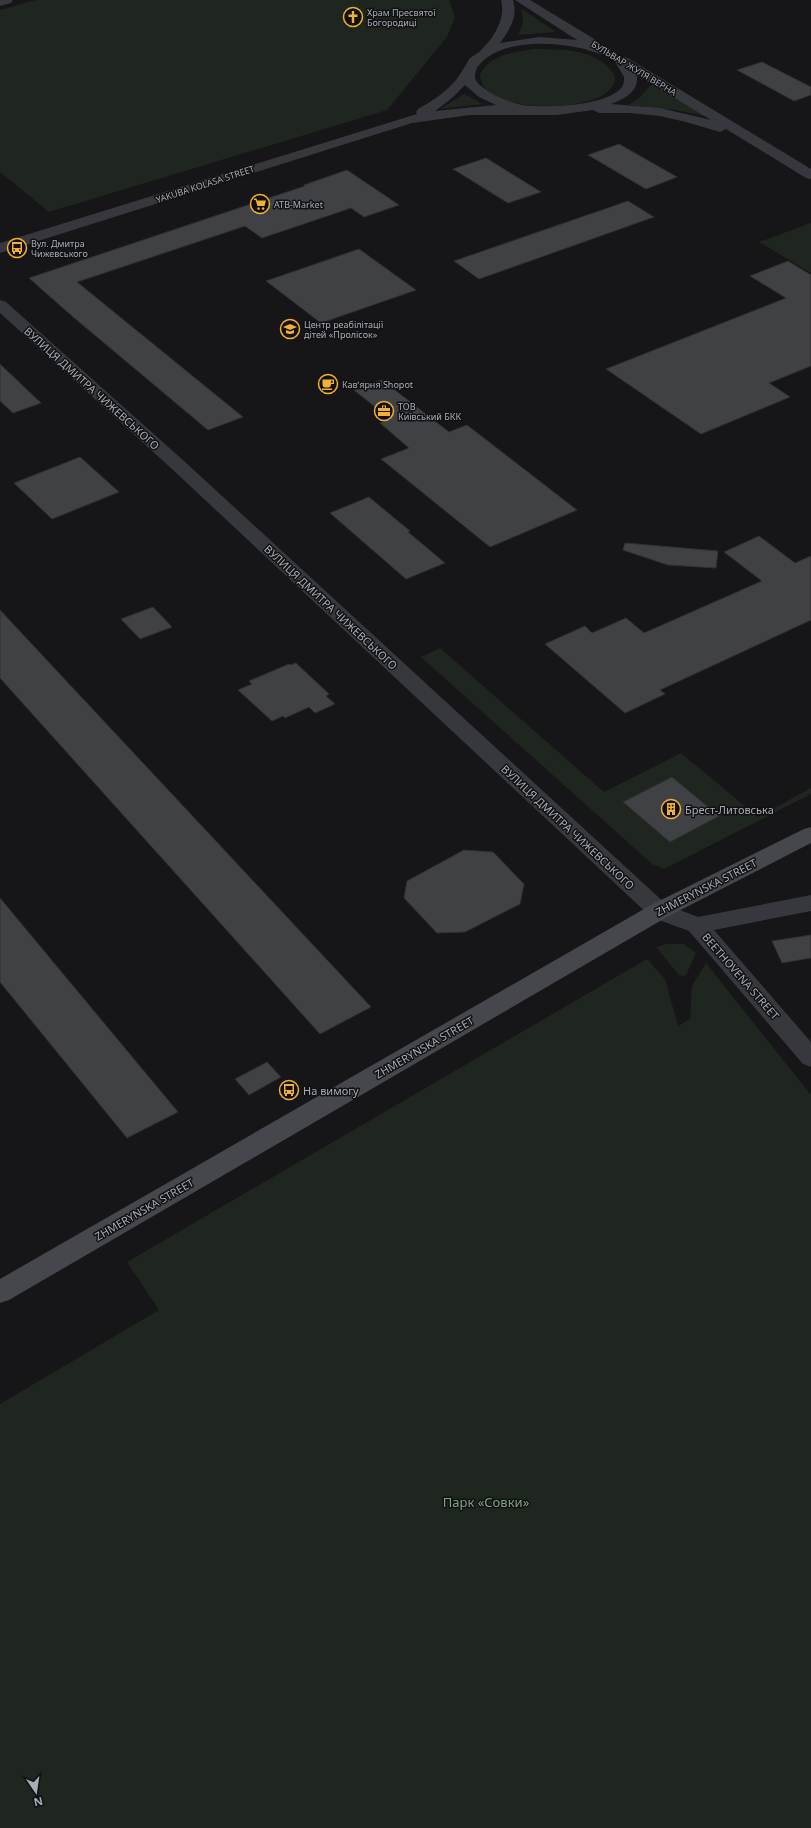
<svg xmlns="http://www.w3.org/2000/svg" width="811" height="1828" font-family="'Noto Sans',sans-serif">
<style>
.green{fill:#1e261f}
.building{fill:#404145;stroke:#303034}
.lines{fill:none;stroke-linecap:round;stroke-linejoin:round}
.minor{fill:#37383d;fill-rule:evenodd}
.tertiary{fill:#37383d;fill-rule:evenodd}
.secondary{fill:#45474d;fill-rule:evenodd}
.labels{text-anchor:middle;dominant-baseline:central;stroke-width:3;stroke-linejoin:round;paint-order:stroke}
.far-poi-label{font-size:9px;fill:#a8adb8;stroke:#111113;text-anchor:start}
.far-street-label{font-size:9px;fill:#a8adb8;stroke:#111113}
.street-label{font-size:11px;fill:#a8adb8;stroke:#111113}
.poi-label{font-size:11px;fill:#a8adb8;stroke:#111113;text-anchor:start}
.near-park-label{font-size:13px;fill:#7fa381;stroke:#111113}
</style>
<rect width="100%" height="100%" fill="#161618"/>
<!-- green -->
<g class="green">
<polygon points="36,0 449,0 455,17 447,37 387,110 49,212 0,172 0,10"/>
<polygon points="522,9 556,32 518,35 523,23"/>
<path d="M535,49C561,49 597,49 613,73C618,80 612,88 606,93C584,111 495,113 482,83C481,80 480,77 480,74C492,54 513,52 535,49Z"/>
<polygon points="652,84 709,117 676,110 629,105 639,98"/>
<polygon points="464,94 483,104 440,109"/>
<polygon points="811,223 811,273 759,242"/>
<polygon points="440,648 604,792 681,753 758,817 811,788 811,794 664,869 652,864 421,657"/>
<polygon points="667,944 684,944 696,953 686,975 683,976 679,975 656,947"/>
<polygon points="647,959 665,979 678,1026 690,1019 692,986 706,963 811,1095 811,1828 0,1828 0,1404 159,1310 127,1262"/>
</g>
<!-- building -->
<g class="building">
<polygon points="762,62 811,87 811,95 794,101 737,70"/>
<polygon points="619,144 677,177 646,189 588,155"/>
<polygon points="486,158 541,192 508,203 453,169"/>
<polygon points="347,170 399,205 364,217 351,208 262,238 245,226 77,282 243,417 208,430 72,316 29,278 305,186 304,185"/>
<polygon points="628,201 654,217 479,279 454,261"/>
<polygon points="359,249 416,290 321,323 266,281"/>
<polygon points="788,261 811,275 811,366 769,383 790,397 701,434 606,369 786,298 750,276"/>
<polygon points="0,364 41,403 13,413 0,401"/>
<polygon points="382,380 449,432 467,425 577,510 490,547 381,459 409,448 380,423 390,419 354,390"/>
<polygon points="80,457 119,492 52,519 14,483"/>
<polygon points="369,497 410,531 408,532 445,563 406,579 330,513"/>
<polygon points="759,536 795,563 811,556 811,620 660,690 665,694 625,713 545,644 585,626 592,633 626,618 644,633 762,581 724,552"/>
<polygon points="625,543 718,551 716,568 668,565 623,550"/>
<polygon points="153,607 172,627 140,639 121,619"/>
<polygon points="0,610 371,1007 320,1034 0,678"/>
<polygon points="296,663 329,694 326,696 335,704 315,713 309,707 285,718 283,716 272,721 238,690 252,684 249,681 289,664 290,665"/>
<polygon points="672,777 719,816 670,842 623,802"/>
<polygon points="464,850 493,852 524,884 520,904 465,932 437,933 404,898 407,881"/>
<polygon points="0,898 178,1112 127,1138 0,982"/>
<polygon points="811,935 811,958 782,963 772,941"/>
<polygon points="267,1062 281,1077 249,1095 235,1079"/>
</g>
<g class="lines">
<!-- minor -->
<g class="minor">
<polygon points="0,0 13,0 11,3 0,6"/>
<polygon points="0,300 6,302 184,461 667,905 698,917 811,895 811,911 714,930 811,1042 811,1067 803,1064 689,931 651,917 172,469 0,313"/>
</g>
<!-- tertiary -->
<path class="tertiary" d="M501,0H513C518,17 510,29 500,43L539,37L577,40L515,0H530L596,40L597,44L610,48L611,51L610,54C600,56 590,50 580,48C552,42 513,40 488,57C482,61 475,67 475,76C475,82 481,86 485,89C496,97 509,102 522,105C542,108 612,107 623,85C624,83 624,79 624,77L614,60L616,57H626L811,169V179L806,178L726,129L720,132L686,122L660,116L629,113H599L593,110L557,115H470L412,123L0,253V243L417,114L416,112L418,109C434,100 453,88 462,71C465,67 467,62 470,58C474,55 479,53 482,49C495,37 506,17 501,0ZM637,75L711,120L660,108L611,104C624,99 639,92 637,75ZM465,85L479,97L496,105L435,111L452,98Z"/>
<!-- secondary -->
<polygon class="secondary" points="811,827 811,843 667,917 9,1300 0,1303 0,1279 651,905 804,829"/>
</g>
<!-- icons -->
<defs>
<symbol id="church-ring" viewBox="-11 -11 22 22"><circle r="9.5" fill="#111113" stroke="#f2b134" stroke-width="1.5"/><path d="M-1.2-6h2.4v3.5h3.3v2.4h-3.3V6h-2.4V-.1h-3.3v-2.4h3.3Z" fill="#f2b134"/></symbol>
<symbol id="supermarket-ring" viewBox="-11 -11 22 22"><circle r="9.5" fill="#111113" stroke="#f2b134" stroke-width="1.5"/><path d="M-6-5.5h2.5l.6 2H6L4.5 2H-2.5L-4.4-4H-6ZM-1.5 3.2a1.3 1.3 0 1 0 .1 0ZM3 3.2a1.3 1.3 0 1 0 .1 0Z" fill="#f2b134"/></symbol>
<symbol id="bus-ring" viewBox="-11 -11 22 22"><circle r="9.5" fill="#111113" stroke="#f2b134" stroke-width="1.5"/><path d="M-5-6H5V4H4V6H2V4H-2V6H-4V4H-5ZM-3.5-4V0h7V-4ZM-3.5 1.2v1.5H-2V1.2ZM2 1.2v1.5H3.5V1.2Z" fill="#f2b134"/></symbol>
<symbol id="school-ring" viewBox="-11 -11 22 22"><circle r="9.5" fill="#111113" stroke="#f2b134" stroke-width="1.5"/><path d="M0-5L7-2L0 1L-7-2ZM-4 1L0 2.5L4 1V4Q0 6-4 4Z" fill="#f2b134"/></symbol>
<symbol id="cafe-ring" viewBox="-11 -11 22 22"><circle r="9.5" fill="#111113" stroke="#f2b134" stroke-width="1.5"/><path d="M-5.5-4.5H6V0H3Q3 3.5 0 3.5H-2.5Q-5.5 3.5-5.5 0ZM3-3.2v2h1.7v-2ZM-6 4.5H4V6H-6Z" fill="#f2b134"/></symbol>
<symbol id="office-ring" viewBox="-11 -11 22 22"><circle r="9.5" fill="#111113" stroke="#f2b134" stroke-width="1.5"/><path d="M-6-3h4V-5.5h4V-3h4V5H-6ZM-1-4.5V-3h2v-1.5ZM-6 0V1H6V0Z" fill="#f2b134"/></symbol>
<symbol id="building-ring" viewBox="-11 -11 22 22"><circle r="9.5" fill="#111113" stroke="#f2b134" stroke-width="1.5"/><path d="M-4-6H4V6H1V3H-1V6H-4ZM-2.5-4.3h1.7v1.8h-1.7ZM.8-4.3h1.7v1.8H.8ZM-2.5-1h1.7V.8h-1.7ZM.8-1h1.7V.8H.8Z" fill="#f2b134"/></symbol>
</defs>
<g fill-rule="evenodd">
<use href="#church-ring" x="342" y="6" width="22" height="22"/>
<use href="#supermarket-ring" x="249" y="193" width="22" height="22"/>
<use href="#bus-ring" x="6" y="237" width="22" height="22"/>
<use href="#school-ring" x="279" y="318" width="22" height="22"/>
<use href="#cafe-ring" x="317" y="373" width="22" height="22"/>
<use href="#office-ring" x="373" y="400" width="22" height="22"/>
<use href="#building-ring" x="660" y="798" width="22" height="22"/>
<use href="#bus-ring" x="278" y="1079" width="22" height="22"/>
</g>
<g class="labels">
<!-- far-poi labels -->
<g class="far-poi-label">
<text x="367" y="12">Храм Пресвятої<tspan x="367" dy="10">Богородиці</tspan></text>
<text x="274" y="204">ATB-Market</text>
<text x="31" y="243">Вул. Дмитра<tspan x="31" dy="10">Чижевського</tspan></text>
<text x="304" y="324">Центр реабілітації<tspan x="304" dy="10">дітей «Пролісок»</tspan></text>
<text x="342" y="384">Кавʼярня Shopot</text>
<text x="398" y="406">ТОВ<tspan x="398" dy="10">Київський БКК</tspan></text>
</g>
<!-- far-street labels -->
<g class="far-street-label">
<text transform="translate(634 68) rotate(31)">БУЛЬВАР ЖУЛЯ ВЕРНА</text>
<text transform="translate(205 184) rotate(-18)">YAKUBA KOLASA STREET</text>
</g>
<!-- street labels -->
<g class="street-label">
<text transform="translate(92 388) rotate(42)">ВУЛИЦЯ ДМИТРА ЧИЖЕВСЬКОГО</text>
<text transform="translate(331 607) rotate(43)">ВУЛИЦЯ ДМИТРА ЧИЖЕВСЬКОГО</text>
<text transform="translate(568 827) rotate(43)">ВУЛИЦЯ ДМИТРА ЧИЖЕВСЬКОГО</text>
<text transform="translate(706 887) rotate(-27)">ZHMERYNSKA STREET</text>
<text transform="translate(741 976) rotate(49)">BEETHOVENA STREET</text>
<text transform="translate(424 1047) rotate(-30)">ZHMERYNSKA STREET</text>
<text transform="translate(144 1209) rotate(-30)">ZHMERYNSKA STREET</text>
</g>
<!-- poi labels -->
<g class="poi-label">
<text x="685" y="809">Брест-Литовська</text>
<text x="303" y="1090">На вимогу</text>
</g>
<!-- near-park labels -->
<g class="near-park-label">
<text x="486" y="1502">Парк «Совки»</text>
</g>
</g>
<!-- north arrow -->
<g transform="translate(36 1792) rotate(167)" stroke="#111113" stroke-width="3" paint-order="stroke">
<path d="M0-3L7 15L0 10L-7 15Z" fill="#a8adb8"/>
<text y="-6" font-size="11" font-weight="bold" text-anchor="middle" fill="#a8adb8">N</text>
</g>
</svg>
